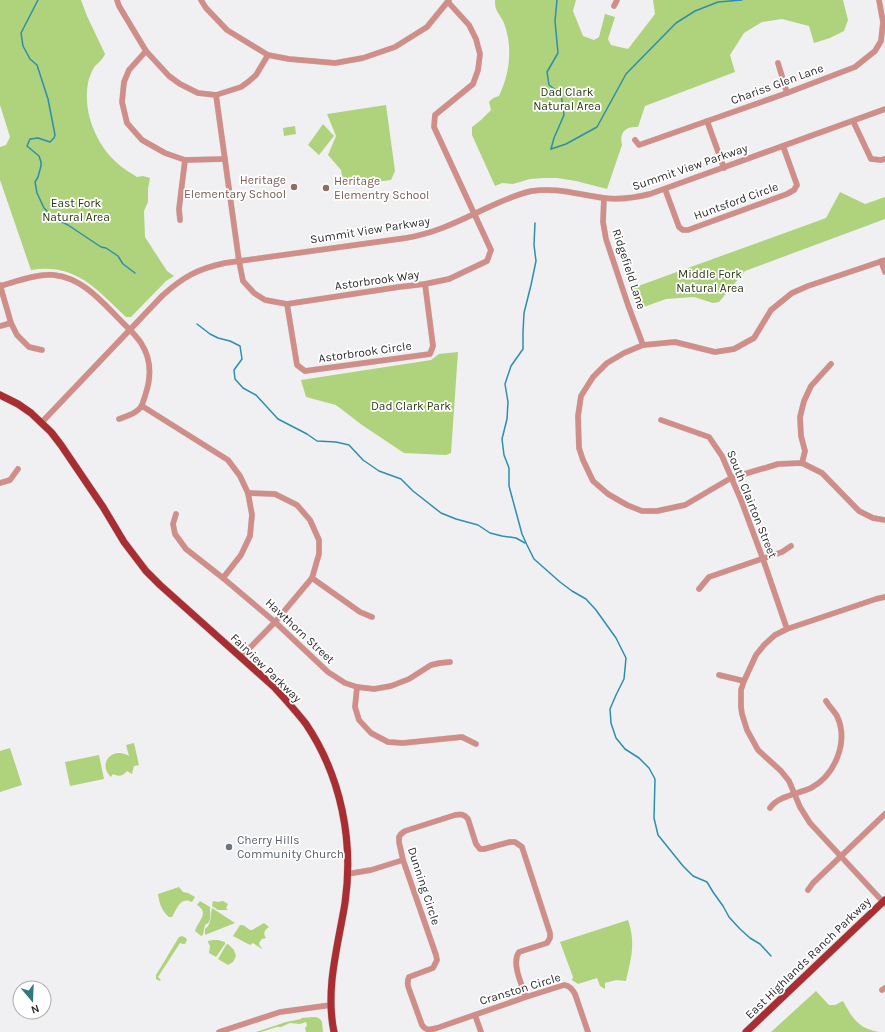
<svg xmlns="http://www.w3.org/2000/svg" width="885" height="1032" font-family="Karla,sans-serif">
<style>
.green{fill:#afd27d}
.lines{fill:none;stroke-linecap:round;stroke-linejoin:round}
.stream{stroke:#2c8fac;stroke-width:1.5}
.minor-casing{stroke:#cdcdcf;stroke-width:6}
.major-casing{stroke:#cdcdcf;stroke-width:8}
.minor{stroke:#d18d88;stroke-width:5.5}
.major{stroke:#a82e32;stroke-width:7}
.education-dot{fill:#8d6e63;stroke:#fff;stroke-width:1.5}
.worship-dot{fill:#6b7280;stroke:#fff;stroke-width:1.5}
.labels{text-anchor:middle;dominant-baseline:central;stroke-width:3.5;stroke-linejoin:round;paint-order:stroke}
.street-label{font-size:12px;fill:#2e2e2f;stroke:#fff}
.park-label{font-size:12px;fill:#2c3b15;stroke:#fff}
.education-label{font-size:12px;fill:#785e54;stroke:#fff;text-anchor:end}
.worship-label{font-size:12px;fill:#5b616d;stroke:#fff;text-anchor:start}
</style>
<rect width="100%" height="100%" fill="#f0f0f2"/>
<!-- green -->
<g class="green">
<path d="M0,0H81L87,16L105,54C103,59 99,62 95,66C92,70 89,78 88,83C83,109 94,140 113,159C119,166 129,172 137,177L143,176L150,178L148,189V202L144,211L145,237L167,271L174,276L166,281L131,317H126C96,289 76,263 31,270L0,180V147L6,145L10,137L0,105Z"/>
<path d="M495,0H576L573,11L583,36L594,40L599,37L605,14L615,17L608,39L611,45L628,49L655,14L653,0H843L848,20L844,31L830,38L814,43L809,26L782,19L762,22L744,33L730,55L735,72L645,106L638,127C625,126 619,133 622,145L607,189L576,181L557,178H544L530,179L513,184L502,183L495,186L472,135V127L481,120L491,110L489,102L493,98L499,96C510,73 513,47 504,23C502,18 498,14 496,9C495,6 495,3 495,0Z"/>
<polygon points="386,105 395,171 391,180 344,186 341,170 328,155 336,136 327,114"/>
<polygon points="323,124 334,136 319,155 308,145"/>
<polygon points="295,126 296,134 284,136 283,128"/>
<polygon points="840,192 865,204 885,197 885,219 745,271 719,302 713,303 694,297 666,299 638,309 630,289 826,218"/>
<polygon points="458,352 451,453 446,455 404,453 362,425 336,405 306,397 301,380 431,360 439,354"/>
<path d="M134,743L139,765L134,766L132,774L127,771C123,776 119,777 113,774L111,777C97,764 112,746 129,756L126,745Z"/>
<polygon points="10,748 22,785 0,792 0,751"/>
<polygon points="99,755 104,779 70,786 65,762"/>
<path d="M179,887L183,892L188,893L195,897L192,902C181,896 177,908 172,917H169C162,911 159,903 158,894Z"/>
<path d="M200,901L210,907C210,910 211,918 209,922C209,923 206,924 205,925L203,935L201,936L195,931C198,921 210,913 197,905Z"/>
<polygon points="213,901 218,902 223,901 228,904 226,908 228,910 218,910 212,906"/>
<path d="M212,908L235,923L205,935V929C212,924 210,916 212,908Z"/>
<path d="M628,920C636,943 631,959 626,981L616,980L605,983V989L600,986L597,978L578,984L572,980L573,977L560,942Z"/>
<path d="M264,923L269,927C264,930 263,934 266,938L262,939L259,943L260,946L262,948V949L253,943L250,945L233,936L240,925C246,924 247,930 252,930Z"/>
<polygon points="182,936 186,938 187,940 185,944 183,944 180,943 158,977 161,980 160,981 156,979 156,975 179,937"/>
<polygon points="213,940 218,940 225,942 225,944 216,957 209,953 210,946 208,942 208,941"/>
<polygon points="228,944 234,950 236,956 233,962 228,965 218,959 226,945"/>
<path d="M816,991L829,1005H835L843,1001C853,1019 858,1028 879,1032H771Z"/>
<path d="M314,1017C324,1018 322,1024 323,1032H306L305,1028L307,1026L306,1022L300,1024L290,1023L281,1027H277L261,1032H256L286,1022L301,1019V1018Z"/>
</g>
<g class="lines">
<!-- stream -->
<g class="stream">
<polyline points="38,0 21,33 23,46 30,59 37,65 48,99 55,135 54,138 50,142 38,138 30,139 27,146 39,156 41,162 41,166 38,177 35,182 37,193 44,208 54,218 68,225 101,247 106,248 118,256 123,264 135,273"/>
<polyline points="551,149 566,144 597,127 626,74 676,23 695,11 718,2 742,0"/>
<polyline points="551,149 554,138 564,115 561,94 549,85 547,72 558,53 555,21 557,0"/>
<polyline points="535,223 534,245 536,261 531,285 524,313 523,332 523,349 511,366 505,384 508,402 507,419 502,439 504,455 509,468 509,486 522,534 527,545 534,559 560,582 572,591 586,599 596,610 616,638 626,658 624,679 616,695 610,709 611,723 616,738 625,749 639,758 649,768 655,779 654,818 658,835 683,866 693,876 707,882 713,892 723,906 729,917 740,929 750,938 760,944 771,956"/>
<polyline points="197,324 210,334 218,338 230,341 240,346 242,359 234,370 235,379 243,388 256,395 278,419 307,434 317,441 336,442 349,445 363,460 379,471 401,479 413,491 441,513 456,519 478,525 490,533 502,536 516,538 525,543"/>
</g>
<defs>
<g id="minor">
<polyline points="117,0 119,6 146,51 169,76 180,84 198,93 216,95 241,87 248,82 256,75 268,55"/>
<polyline points="201,0 206,8 227,30 268,55 289,59 335,63 363,58 395,47 427,27 449,0"/>
<polyline points="614,6 617,0"/>
<polyline points="146,51 129,70 124,82 122,102 127,123 142,140 165,153 185,160 225,159"/>
<polyline points="778,63 787,93"/>
<polyline points="216,95 239,261 243,281 254,293 265,300 287,304 399,287 425,284 449,279 487,261 491,250 434,127 435,115 473,84 478,70 480,54 476,39 469,25 448,2"/>
<polyline points="707,121 724,168"/>
<polyline points="853,121 871,159 881,160 885,159"/>
<polyline points="635,140 639,145 787,93 855,67 875,51 881,41 883,22 879,0"/>
<polyline points="665,189 679,227 683,230 688,230 787,194 794,190 797,185 783,146"/>
<polyline points="604,198 603,222 606,239 628,305 643,345"/>
<polyline points="180,220 179,209 185,160"/>
<polyline points="885,260 808,286 792,293 771,310 754,338 734,349 715,352 675,342 643,345 624,353 607,363 593,377 581,396 578,416 579,448 583,460 593,481 608,494 627,505 642,511 657,511 685,505 731,478 778,464 802,463 822,473 859,511 873,518 885,520"/>
<polyline points="881,261 885,272"/>
<polyline points="0,285 11,323 17,335 29,347 42,350"/>
<path d="M0,286C15,282 39,273 54,275C83,278 102,302 121,321C128,328 136,335 141,343C152,360 151,379 145,396C144,399 143,402 142,405C138,413 127,416 119,419"/>
<polyline points="287,304 297,365 305,371 430,354 433,346 425,284"/>
<polyline points="0,326 11,323"/>
<polyline points="142,406 228,460 240,476 248,493 252,515 250,536 241,555 223,578"/>
<polyline points="661,420 709,437 722,456 741,500 763,559 787,629"/>
<path d="M42,422L162,296C183,277 197,269 225,263L406,238C437,233 461,220 489,207C503,201 516,194 532,191C558,187 579,195 604,198C620,200 634,198 650,194L885,109"/>
<polyline points="802,463 805,451 801,436 800,417 804,401 811,386 831,364"/>
<polyline points="0,483 10,480 18,469"/>
<polyline points="176,514 173,524 175,534 186,549 223,578 275,622 328,672 345,683 357,687 374,689 391,686 409,679 431,665 440,663 450,662"/>
<polyline points="312,578 360,612 372,617"/>
<polyline points="699,589 709,577 782,552 791,546"/>
<polyline points="241,657 275,622 312,578 319,554 319,540 310,520 297,505 275,494 248,493"/>
<polyline points="719,675 744,681"/>
<polyline points="357,687 355,707 359,720 371,733 388,742 403,743 462,737 476,744"/>
<path d="M770,808C778,796 798,794 811,788C835,775 849,742 837,716C834,711 829,706 826,701"/>
<polyline points="347,874 371,870 403,860"/>
<polyline points="808,890 813,883 885,814"/>
<polyline points="885,904 810,823 800,807 789,781 781,771 758,750 747,730 742,714 741,707 741,690 744,681 756,655 764,645 775,635 787,629 876,599 885,597"/>
<polyline points="882,990 885,988"/>
<path d="M526,997C522,985 511,963 519,952L547,943L550,938V933L522,847L515,842H510L484,849H480L476,844L468,819C464,814 461,814 455,815L405,831L401,834L399,837V842L403,860L436,955L437,960L433,968L409,977C407,981 407,984 409,989L422,1025C426,1031 430,1030 437,1028L526,997L564,985C570,986 572,989 575,994L588,1032"/>
<polyline points="475,1015 481,1032"/>
<polyline points="219,1032 280,1012 331,1005"/>
</g>
<g id="major">
<path d="M0,395L18,404L31,413L51,432L61,445L103,507L124,542L146,571L160,585L274,687C285,699 296,711 306,724C341,776 354,841 345,903C338,946 325,989 334,1032"/>
<polyline points="746,1032 885,900"/>
</g>
</defs>
<!-- minor casing -->
<use href="#minor" class="minor-casing"/>
<!-- major casing -->
<use href="#major" class="major-casing"/>
<!-- minor -->
<use href="#minor" class="minor"/>
<!-- major -->
<use href="#major" class="major"/>
</g>
<!-- markers -->
<g class="education-dot">
<circle cx="294" cy="187" r="4"/>
<circle cx="326" cy="188" r="4"/>
</g>
<circle class="worship-dot" cx="229" cy="847" r="4"/>
<g class="labels">
<!-- street labels -->
<g class="street-label">
<text transform="translate(777 84) rotate(-20)">Chariss Glen Lane</text>
<text transform="translate(690 167) rotate(-19)">Summit View Parkway</text>
<text transform="translate(736 201) rotate(-20)">Huntsford Circle</text>
<text transform="translate(370 230) rotate(-9)">Summit View Parkway</text>
<text transform="translate(629 269) rotate(72)">Ridgefield Lane</text>
<text transform="translate(377 280) rotate(-8)">Astorbrook Way</text>
<text transform="translate(365 352) rotate(-8)">Astorbrook Circle</text>
<text transform="translate(752 504) rotate(68)">South Clairton Street</text>
<text transform="translate(300 631) rotate(43)">Hawthorn Street</text>
<text transform="translate(266 668) rotate(44)">Fairview Parkway</text>
<text transform="translate(424 886) rotate(72)">Dunning Circle</text>
<text transform="translate(808 958) rotate(-44)">East Highlands Ranch Parkway</text>
<text transform="translate(520 989) rotate(-17)">Cranston Circle</text>
</g>
<!-- park labels -->
<g class="park-label">
<text x="567" y="92">Dad Clark<tspan x="567" dy="14">Natural Area</tspan></text>
<text x="76" y="203">East Fork<tspan x="76" dy="14">Natural Area</tspan></text>
<text x="710" y="274">Middle Fork<tspan x="710" dy="14">Natural Area</tspan></text>
<text x="411" y="406">Dad Clark Park</text>
</g>
<!-- education labels -->
<g class="education-label">
<text x="286" y="180">Heritage<tspan x="286" dy="14">Elementary School</tspan></text>
<text x="334" y="181" text-anchor="start">Heritage<tspan x="334" dy="14">Elementry School</tspan></text>
</g>
<!-- worship labels -->
<g class="worship-label">
<text x="237" y="840">Cherry Hills<tspan x="237" dy="14">Community Church</tspan></text>
</g>
</g>
<!-- north arrow -->
<g transform="translate(32 1000) rotate(161)"><circle r="19" fill="#ffffff" stroke="#ababac"/>
<path d="M0-3L7 15L0 10L-7 15Z" fill="#317a78"/>
<text y="-6" font-size="11" font-weight="bold" text-anchor="middle" fill="#2e2e2f">N</text>
</g>
</svg>
